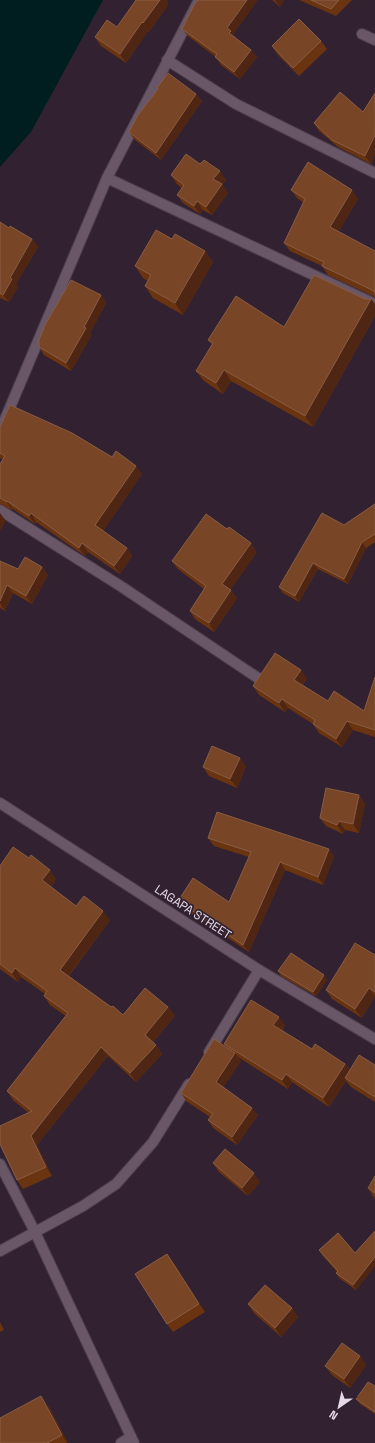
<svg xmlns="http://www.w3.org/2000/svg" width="375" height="1443" font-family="'Space Grotesk',sans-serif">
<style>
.water{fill:#001e20}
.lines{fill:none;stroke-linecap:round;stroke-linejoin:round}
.street-casing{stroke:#4b3d4a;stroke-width:12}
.street{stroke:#695667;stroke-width:10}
.wall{fill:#6b3410}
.shaded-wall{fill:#4f2514}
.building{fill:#784527;stroke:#895d44}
.labels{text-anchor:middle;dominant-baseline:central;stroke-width:3.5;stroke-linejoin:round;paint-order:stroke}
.street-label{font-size:12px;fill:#e5dae4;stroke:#322231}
</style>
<rect width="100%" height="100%" fill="#322231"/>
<!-- water -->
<polygon class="water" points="0,0 103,0 31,132 0,167"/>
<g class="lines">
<defs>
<g id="street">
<polyline points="362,34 375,40"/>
<polyline points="167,60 236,104 375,173"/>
<polyline points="107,178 375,304"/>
<polyline points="0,431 107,178 199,0"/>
<polyline points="0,510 122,587 258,678"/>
<polyline points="0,803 259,970 375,1039"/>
<polyline points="209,1052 259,970"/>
<polyline points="0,1164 35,1232 134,1443"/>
<polyline points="0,1251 83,1206 116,1184 153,1142 189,1084"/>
<polyline points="121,1443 131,1437"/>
</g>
</defs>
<!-- street casing -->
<use href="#street" class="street-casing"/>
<!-- street -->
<use href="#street" class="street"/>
</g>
<!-- wall -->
<g class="wall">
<polygon points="136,0 166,0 168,2 167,3 168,5 149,32 148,31 126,63 101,46 95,37 117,27"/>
<polygon points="272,0 284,0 280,7"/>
<polygon points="299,0 352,0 336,16"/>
<polygon points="182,29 233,35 235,37 251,50 257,57 240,79 221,65 216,57 188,36"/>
<polygon points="321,41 327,49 299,76 278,55 272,46"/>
<polygon points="157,88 196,94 202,101 161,160 134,139 129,132 158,90"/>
<polygon points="375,93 375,154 371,164 338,147 319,131 314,123 363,112"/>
<polygon points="200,164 226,180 222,184 228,193 212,215 203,210 200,214 183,203 177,195 182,188 177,184 171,175"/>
<polygon points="291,190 358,199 338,232 375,251 375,297 328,275 322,266 290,251 284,243 304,203 297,198"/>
<polygon points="0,222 9,228 32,239 38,247 16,284 18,287 9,302 0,298"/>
<polygon points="172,239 205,251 213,262 183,315 153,298 145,286 148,281 143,278 135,266"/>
<polygon points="101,295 106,303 90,333 91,336 71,371 44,355 39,347"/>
<polygon points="375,304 375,316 313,427 231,381 223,394 204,381 196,371 212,345 208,340 284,327"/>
<polygon points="0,427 112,457 142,474 103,531 127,548 132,556 120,574 88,552 85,556 36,522 35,524 13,509 12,510 0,504 0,464 3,459 0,458"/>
<polygon points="375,504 375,542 366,548 348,584 318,569 299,602 283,593 279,587 344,525"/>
<polygon points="257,552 230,590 237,598 214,632 195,619 190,611 204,589 178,569 172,561"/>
<polygon points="0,561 18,569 42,567 48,575 32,604 13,593 5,611 0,608"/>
<polygon points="375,677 375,737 353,730 342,747 319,733 313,724 288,708 285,712 259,695 253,686 307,678 303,685 328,701 364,711"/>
<polygon points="246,766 237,788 209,776 203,767"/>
<polygon points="359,795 365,804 359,833 345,830 343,834 326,826 320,818"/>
<polygon points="208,838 334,856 323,885 285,870 249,952 183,908 178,901 229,902 249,857 214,846"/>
<polygon points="0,866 56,879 51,887 76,906 110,920 69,976 123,1015 168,1007 175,1016 153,1042 156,1045 162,1054 136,1082 108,1056 37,1145 52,1176 23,1189 17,1180 29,1113 13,1100 7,1091 66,1016 50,1005 44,996 45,994 21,977 18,982 0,969"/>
<polygon points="375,955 375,996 362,1018 332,999 326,990"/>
<polygon points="278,971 327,980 316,996 281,976"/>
<polygon points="285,1025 282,1031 312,1049 345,1064 350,1070 375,1065 375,1102 351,1087 346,1081 329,1107 292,1082 288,1089 238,1057 241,1061 223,1087 258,1115 237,1145 213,1128 208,1120 210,1117 186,1101 181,1093 227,1047 224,1044"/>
<polygon points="213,1163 260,1182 248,1196 219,1172"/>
<polygon points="375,1176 375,1199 368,1188"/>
<polygon points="375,1231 375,1266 356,1290 339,1278 336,1273 337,1272 322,1255 319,1250 355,1253"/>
<polygon points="173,1262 205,1312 173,1332 167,1324"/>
<polygon points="248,1304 292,1308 298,1317 281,1337 254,1313"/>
<polygon points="0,1322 4,1330 0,1332"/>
<polygon points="360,1356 366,1365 350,1388 332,1375 325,1366"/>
<polygon points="375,1386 375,1414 360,1404 356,1399"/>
<polygon points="49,1407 68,1443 0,1443"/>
</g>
<!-- shaded-wall -->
<g class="shaded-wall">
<polygon points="160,0 166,0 168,2 167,3 168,5 149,32 143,23"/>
<polygon points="247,0 258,0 233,35 236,39 235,40 227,28"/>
<polygon points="275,0 284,0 280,7"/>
<polygon points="142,22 148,31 126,63 120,54"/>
<polygon points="251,50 257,57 240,79 234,72"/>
<polygon points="196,94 202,101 161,160 156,153"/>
<polygon points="375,135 375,154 371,164 365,156"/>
<polygon points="220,171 226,180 220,188 213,179"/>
<polygon points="222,184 228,193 212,215 206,207"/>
<polygon points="352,190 358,199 336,236 330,227"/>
<polygon points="197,201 203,210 200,214 194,206"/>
<polygon points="32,239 38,247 16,284 18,287 9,302 3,295 10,278"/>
<polygon points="205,251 213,262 183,315 175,303"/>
<polygon points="101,295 106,303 90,333 91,336 71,371 66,363"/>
<polygon points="371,299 375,304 375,316 313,427 305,416"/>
<polygon points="224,370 231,381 223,394 216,383"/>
<polygon points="136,466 142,474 101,534 95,525"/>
<polygon points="7,501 13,509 12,510 7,502"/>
<polygon points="0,513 6,521 0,531"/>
<polygon points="31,513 36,522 35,524 29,516"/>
<polygon points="362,542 366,548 348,584 344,579"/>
<polygon points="82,543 88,552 85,556 79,548"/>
<polygon points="251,543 257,552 228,593 222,584"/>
<polygon points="127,548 132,556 120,574 114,566"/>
<polygon points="313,563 318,569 299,602 295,596"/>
<polygon points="42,567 48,575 32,604 26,596"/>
<polygon points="7,585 13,593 5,611 0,603 0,601"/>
<polygon points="231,590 237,598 214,632 209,623"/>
<polygon points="301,670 307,678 300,689 294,680"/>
<polygon points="282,699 288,708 285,712 279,703"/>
<polygon points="347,721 353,730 342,747 336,739"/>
<polygon points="240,758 246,766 237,788 230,779"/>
<polygon points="359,795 365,804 359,833 353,824"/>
<polygon points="339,821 345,830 343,834 337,825"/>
<polygon points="329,849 334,856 323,885 318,877"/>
<polygon points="280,862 285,870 249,952 243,945"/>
<polygon points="50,870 56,879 49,889 42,880"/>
<polygon points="103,911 110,920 66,979 60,970"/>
<polygon points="15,968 21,977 18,982 12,973"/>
<polygon points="324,975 327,980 316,996 313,992"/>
<polygon points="369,988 375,996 362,1018 355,1009"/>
<polygon points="168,1007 175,1016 151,1044 145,1035"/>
<polygon points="279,1017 285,1025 279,1034 273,1025"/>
<polygon points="156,1045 162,1054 136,1082 130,1073"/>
<polygon points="101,1047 108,1056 37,1145 52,1176 46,1167 31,1136"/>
<polygon points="235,1053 241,1061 222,1089 216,1082"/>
<polygon points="345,1064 352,1073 345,1078 346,1081 329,1107 323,1098"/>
<polygon points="286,1074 292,1082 288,1089 282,1080"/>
<polygon points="252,1108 258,1115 237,1145 232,1137"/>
<polygon points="254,1173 260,1182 248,1196 242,1188"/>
<polygon points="167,1254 173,1262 205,1312 199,1304"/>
<polygon points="375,1257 375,1266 356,1290 353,1285"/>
<polygon points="292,1308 298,1317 281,1337 275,1328"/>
<polygon points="360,1356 366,1365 350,1388 344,1379"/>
<polygon points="41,1396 49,1407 68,1443 67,1443 62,1435"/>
</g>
<!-- building -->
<g class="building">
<polygon points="136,0 160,0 143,23 142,22 120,54 95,37 107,20 117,27"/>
<polygon points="198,0 247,0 227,28 231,31 229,33 251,50 234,72 215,57 217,54 182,29 194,5"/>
<polygon points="311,0 339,0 331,9"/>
<polygon points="299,19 321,41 293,68 272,46"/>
<polygon points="168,73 196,94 156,153 129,132 138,115 158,89 157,88"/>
<polygon points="340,92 363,112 375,93 375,135 365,156 332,140 314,123"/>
<polygon points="186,154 200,164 204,160 220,171 213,179 222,184 206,207 197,201 194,206 177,195 184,185 171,175"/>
<polygon points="308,162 352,190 330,227 375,251 375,294 375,292 372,290 322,266 324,262 284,243 305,199 291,190"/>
<polygon points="0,222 9,228 10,226 32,239 10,278 12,279 3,295 0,293"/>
<polygon points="156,230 172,239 175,234 205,251 175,303 145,286 151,275 135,266"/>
<polygon points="314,275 365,299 371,299 305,416 224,370 216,383 196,371 213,343 208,340 236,296 284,327"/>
<polygon points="71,280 101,295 84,327 86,328 66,363 39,347 39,340 45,325"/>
<polygon points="10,405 72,433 112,457 116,451 136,466 95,525 127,548 114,566 82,543 79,548 31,513 29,516 7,501 7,502 0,498 0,464 5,456 0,453 0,427"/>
<polygon points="375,504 375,534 362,542 344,579 313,563 295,596 279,587 322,513 344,525"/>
<polygon points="206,514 227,529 229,527 251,543 222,584 231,590 209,623 190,611 206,586 172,561"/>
<polygon points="25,557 42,567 26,596 7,585 0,601 0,561 18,569"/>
<polygon points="275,653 301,670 294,680 328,701 334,691 364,711 375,677 375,730 347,721 336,739 313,724 315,720 282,699 279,703 253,686"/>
<polygon points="212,746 240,758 230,779 203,767"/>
<polygon points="326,788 359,795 353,824 339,821 337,825 320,818"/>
<polygon points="217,812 329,849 318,877 280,862 243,945 178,901 193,878 229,902 251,852 208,838"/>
<polygon points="13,847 29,858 31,855 50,870 42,880 76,906 84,896 103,911 60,970 111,1007 113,1006 123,1015 145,988 168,1007 145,1035 156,1045 130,1073 101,1047 31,1136 46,1167 17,1180 0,1144 0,1126 32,1111 7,1091 68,1013 44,996 47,991 15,968 12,973 0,964 0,866"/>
<polygon points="355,943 375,955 375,992 369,988 355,1009 326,990"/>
<polygon points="291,953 324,975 313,992 278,971"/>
<polygon points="251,1000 279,1017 273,1025 312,1049 315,1044 345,1064 323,1098 286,1074 282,1080 224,1044"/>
<polygon points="214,1039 235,1053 216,1082 252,1108 232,1137 208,1120 213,1114 181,1093"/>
<polygon points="359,1055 375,1065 375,1097 345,1078"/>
<polygon points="225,1149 254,1173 242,1188 213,1163"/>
<polygon points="375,1176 375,1193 368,1188"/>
<polygon points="375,1231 375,1257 353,1285 336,1273 338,1271 319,1250 338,1233 355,1253"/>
<polygon points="167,1254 199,1304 167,1324 135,1274"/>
<polygon points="265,1285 292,1308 275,1328 248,1304"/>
<polygon points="342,1343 360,1356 344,1379 325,1366"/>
<polygon points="368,1382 375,1386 375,1412 356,1399"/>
<polygon points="41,1396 62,1435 47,1443 0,1443 0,1418"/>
</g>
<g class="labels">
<!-- street labels -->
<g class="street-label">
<text transform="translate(193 912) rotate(33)">LAGAPA STREET</text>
</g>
</g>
<!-- north arrow -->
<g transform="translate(339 1407) rotate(214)" stroke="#322231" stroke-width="3" paint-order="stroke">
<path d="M0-3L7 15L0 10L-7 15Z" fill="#e5dae4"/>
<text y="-6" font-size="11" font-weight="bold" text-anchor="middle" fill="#e5dae4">N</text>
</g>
</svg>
